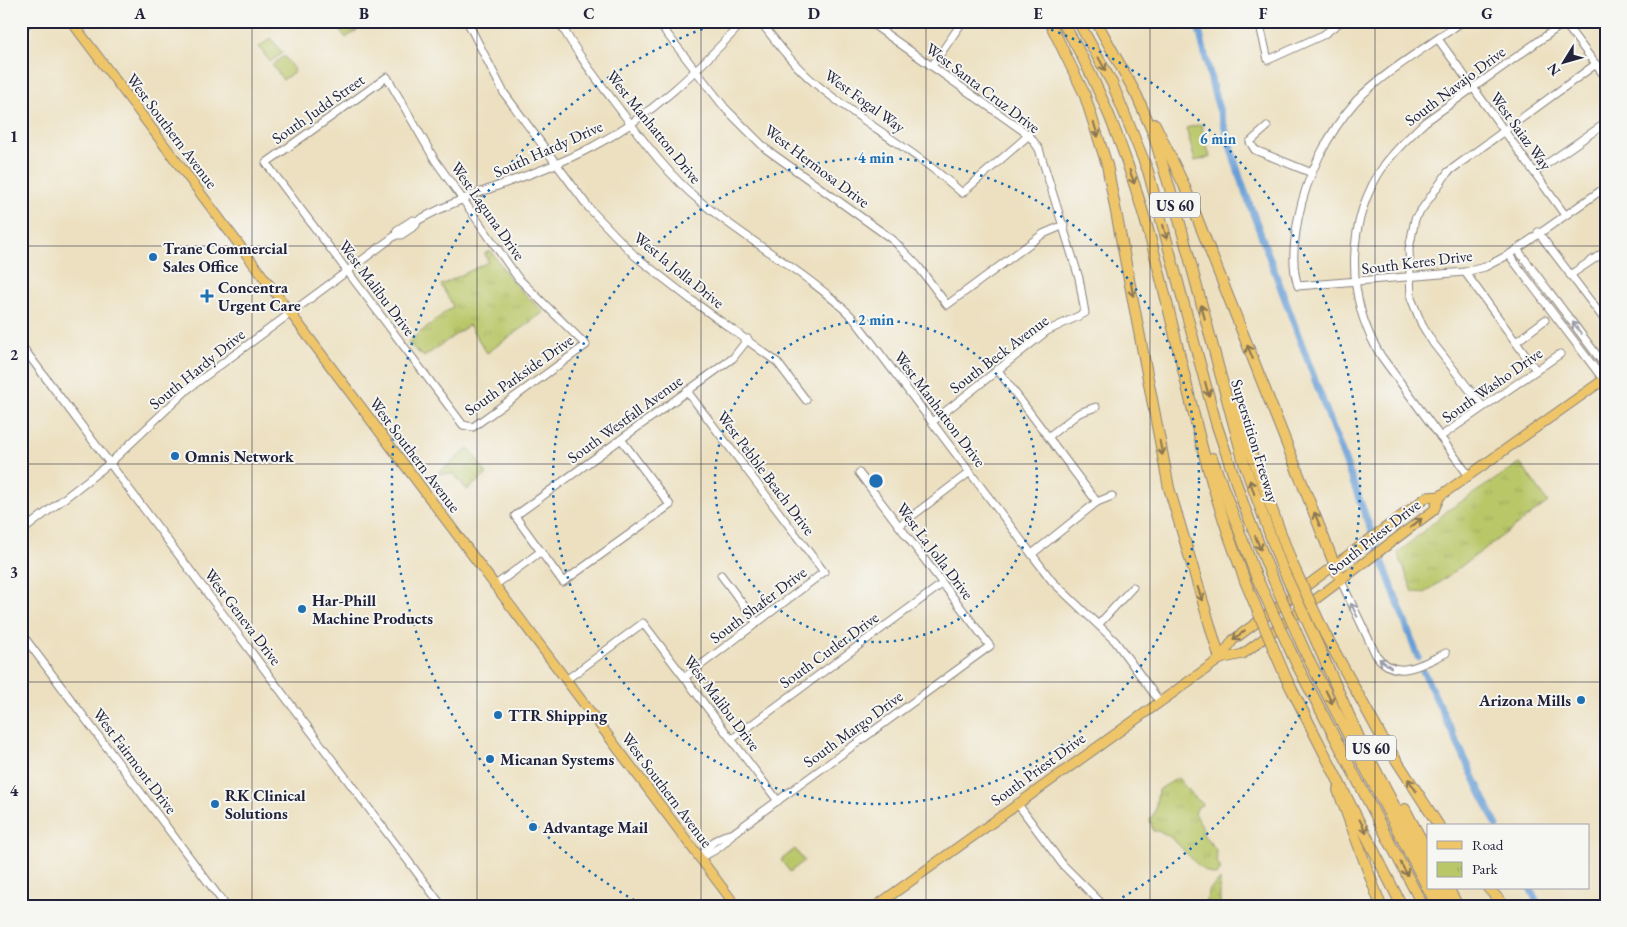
<svg xmlns="http://www.w3.org/2000/svg" width="1627" height="927" font-family="'EB Garamond',serif">
<style>
.grass{fill:url(#grass-dots);stroke:#6e7452}
.park{fill:url(#park-tufts);stroke:#6e7452}
.pitch{fill:#bac769;stroke:#6e7452}
.lines{fill:none;stroke-linecap:round;stroke-linejoin:round}
.canal{stroke:#699fd6;stroke-width:7}
.minor-casing{stroke:#87817e;stroke-width:9}
.major-casing{stroke:#87817e;stroke-width:11}
.highway-casing{stroke:#87817e;stroke-width:12}
.minor{stroke:#fff;stroke-width:7}
.major{stroke:#eec569;stroke-width:9}
.highway{stroke:#eec569;stroke-width:10}
.highway-bridge-casing{stroke:#87817e;stroke-width:12;stroke-linecap:butt}
.highway-bridge{stroke:#eec569;stroke-width:10}
.oneway{stroke:#887452}
.oneway2{stroke:#9c9ca7}
.grid{fill:none;stroke:#22223b;stroke-width:1;stroke-opacity:0.55}
.ring{fill:none;stroke:#1f6fb2;stroke-width:2.5;stroke-dasharray:2.5 5}
.poi-dot{fill:#1f6fb2;stroke:#f6f6f2;stroke-width:2}
.labels{text-anchor:middle;dominant-baseline:central;stroke-width:4;stroke-linejoin:round;paint-order:stroke}
.shield{fill:#f6f6f2;stroke:#626272;stroke-width:1}
.shield-label{font-size:15px;font-weight:bold;fill:#22223b}
.street-label{font-size:16px;fill:#22223b;stroke:#f6f6f2}
.poi-label{font-size:16px;font-weight:bold;fill:#22223b;stroke:#f6f6f2;text-anchor:start}
.centre{fill:#1f6fb2;stroke:#f6f6f2;stroke-width:2.5}
.ring-label{font-size:15px;text-anchor:middle;font-weight:bold;fill:#1f6fb2;stroke:#f6f6f2;stroke-width:4;stroke-linejoin:round;paint-order:stroke}
.neatline{fill:none;stroke:#22223b;stroke-width:2}
.grid-label{font-size:16px;text-anchor:middle;font-weight:bold;fill:#22223b}
</style>
<defs>
<pattern id="grass-dots" width="8" height="8" patternUnits="userSpaceOnUse" patternTransform="scale(1.25)"><rect width="8" height="8" fill="#bac769"/><path d="M2 2h.1M6 6h.1" fill="none" stroke="#a0ab5c" stroke-width="1.8" stroke-linecap="round"/></pattern>
<pattern id="park-tufts" width="24" height="20" patternUnits="userSpaceOnUse" patternTransform="scale(1.25)"><rect width="24" height="20" fill="#bac769"/><path d="M3 7l-1-3M5 7V3M7 7l1-3M15 17l-1-3M17 17v-4M19 17l1-3" fill="none" stroke="#a0ab5c"/></pattern>
</defs>
<rect width="100%" height="100%" fill="#f6f6f2"/>
<filter id="ink" filterUnits="userSpaceOnUse"><feTurbulence type="fractalNoise" baseFrequency=".02" numOctaves="2"/><feDisplacementMap in="SourceGraphic" scale="10" xChannelSelector="R" yChannelSelector="G"/><feConvolveMatrix kernelMatrix="1 2 1 2 8 2 1 2 1" color-interpolation-filters="sRGB"/></filter>
<filter id="wash" filterUnits="userSpaceOnUse"><feTurbulence type="fractalNoise" baseFrequency=".0096" numOctaves="4" result="noise"/><feDisplacementMap in="SourceGraphic" scale="20" xChannelSelector="R" yChannelSelector="G"/><feGaussianBlur stdDeviation="1.12" result="paint"/><feColorMatrix in="noise" values="0 0 0 0 0 0 0 0 0 0 0 0 0 0 0 0 0 1.4 0 .05"/><feComposite in="paint" operator="in"/></filter>
<g filter="url(#wash)">
<rect width="100%" height="100%" fill="#ece0c0"/>
<!-- grass -->
<g class="grass">
<polygon points="469,448 487,474 467,490 454,474 437,474"/>
<polygon points="1220,880 1220,906 1212,906 1205,900 1207,901 1208,891"/>
</g>
<!-- park -->
<g class="park">
<polygon points="491,251 514,284 544,312 487,353 469,325 424,357 407,343 453,306 441,285 488,262 485,253"/>
<polygon points="1520,463 1548,502 1425,593 1413,592 1398,553 1447,511"/>
<path d="M1178,778L1192,795L1203,804L1198,807L1195,813L1202,826V833L1216,850L1217,861L1221,870L1216,875C1195,874 1175,828 1153,831L1150,819L1155,812L1158,790Z"/>
</g>
<!-- pitch -->
<g class="pitch">
<polygon points="343,21 367,21 368,22 346,38 337,26"/>
<polygon points="271,38 282,53 270,62 259,47"/>
<polygon points="284,56 295,71 283,80 272,65"/>
<polygon points="1201,124 1210,157 1195,161 1186,128"/>
<polygon points="795,849 804,861 790,872 781,860"/>
</g>
<g class="lines">
<!-- canal -->
<g class="canal">
<polyline points="1197,21 1214,92 1241,181 1418,657"/>
<polyline points="1423,671 1497,826"/>
<polyline points="1530,888 1539,906"/>
</g>
</g>
</g>
<g filter="url(#ink)">
<g class="lines">
<defs>
<g id="minor">
<polyline points="467,21 504,93 589,208 635,256 690,299 777,362 806,400"/>
<path d="M559,21C576,53 599,82 621,111C645,143 670,177 701,202C750,243 809,273 854,319L1052,581L1115,641L1160,702"/>
<polyline points="657,21 725,108 766,149 893,240 918,266 947,305 1043,234 1064,225"/>
<path d="M760,21C777,43 794,66 816,84C863,123 917,152 962,193L1029,135"/>
<polyline points="868,21 1029,135 1039,149 1079,278 1085,313 1047,331 932,422"/>
<polyline points="1259,21 1268,60 1323,35 1342,21"/>
<path d="M1463,21C1429,46 1385,71 1356,101C1327,134 1306,177 1298,219C1294,242 1291,264 1298,286L1465,272L1485,267L1510,254L1606,187"/>
<polyline points="1563,21 1606,78"/>
<polyline points="21,28 31,21"/>
<polyline points="1438,39 1565,215"/>
<polyline points="932,66 963,21"/>
<polygon points="387,77 435,160 518,278 586,345 473,427 463,425 266,163"/>
<polyline points="1267,127 1250,142 1255,150 1312,173"/>
<polyline points="1535,172 1606,123"/>
<polyline points="1538,232 1604,319 1606,318"/>
<polyline points="396,235 401,235 416,225 417,221"/>
<polyline points="1517,249 1606,367"/>
<polyline points="1509,255 1603,379"/>
<polyline points="1465,272 1536,370"/>
<polyline points="1570,275 1606,251"/>
<polyline points="1516,342 1545,320"/>
<polyline points="21,345 442,906"/>
<polyline points="997,369 1097,502"/>
<polyline points="1483,407 1433,343 1422,325 1411,298 1409,249 1415,219 1448,172 1596,64"/>
<polyline points="1048,437 1079,413 1096,407"/>
<polyline points="1440,437 1560,354"/>
<polyline points="621,439 670,505 563,582 515,516 733,358 748,339"/>
<path d="M1469,476L1381,356C1345,298 1345,221 1385,164C1397,148 1411,135 1425,122L1564,23"/>
<polyline points="899,526 970,472"/>
<path d="M21,532L110,463L188,389L396,235L397,230L413,220L417,221C472,190 536,177 592,147C652,116 698,70 744,21"/>
<polyline points="1032,554 1097,502 1112,496"/>
<polyline points="721,575 757,623"/>
<path d="M1341,581L1376,655C1396,682 1422,664 1446,653"/>
<polyline points="494,586 540,552"/>
<polyline points="1099,624 1133,587"/>
<polyline points="21,633 226,906"/>
<polyline points="685,677 824,572 687,391"/>
<polyline points="566,680 643,623 778,801"/>
<polyline points="732,739 942,584"/>
<polyline points="1017,803 1063,865 1104,906"/>
<path d="M701,856C709,845 718,835 732,834"/>
<path d="M699,858C713,852 723,847 732,834L990,646L859,473"/>
</g>
<g id="major">
<polyline points="71,21 736,906"/>
<polyline points="1220,659 1243,654 1434,510 1440,496"/>
<polyline points="876,906 1220,659 1233,640 1427,497 1440,496 1606,378"/>
</g>
<g id="highway">
<polyline points="1049,21 1084,93 1107,165 1169,488 1220,659"/>
<path d="M1062,21C1142,153 1165,305 1203,451C1215,495 1229,538 1245,581"/>
<polyline points="1078,21 1112,83 1148,171 1216,423 1244,506 1269,570"/>
<polyline points="1096,21 1137,96 1153,133 1177,212 1244,463 1281,565"/>
<polyline points="1155,124 1184,185 1341,581"/>
<polyline points="1234,406 1291,561"/>
<polyline points="1212,458 1256,576"/>
<polyline points="1325,634 1382,738 1439,826"/>
<polyline points="1317,643 1360,740 1428,870"/>
<polyline points="1306,654 1437,906"/>
<polyline points="1297,665 1423,906"/>
<polyline points="1286,678 1402,906"/>
<polyline points="1338,790 1381,906"/>
<polyline points="1405,809 1428,852"/>
<polyline points="1438,888 1447,906"/>
<polyline points="1448,888 1458,906"/>
<polyline points="1488,888 1505,906"/>
</g>
</defs>
<!-- minor casing -->
<use href="#minor" class="minor-casing"/>
<!-- major casing -->
<use href="#major" class="major-casing"/>
<!-- highway casing -->
<use href="#highway" class="highway-casing"/>
<!-- minor -->
<use href="#minor" class="minor"/>
<!-- major -->
<use href="#major" class="major"/>
<!-- highway -->
<use href="#highway" class="highway"/>
<defs>
<g id="highway-bridge">
<polyline points="1291,561 1325,634"/>
<polyline points="1281,565 1317,643"/>
<polyline points="1269,570 1306,654"/>
<polyline points="1256,576 1297,665"/>
<polyline points="1245,581 1286,678"/>
</g>
</defs>
<!-- highway-bridge casing -->
<use href="#highway-bridge" class="highway-bridge-casing"/>
<!-- highway-bridge -->
<use href="#highway-bridge" class="highway-bridge"/>
</g>
<!-- one-way arrows -->
<defs><path id="oneway-shaft" d="M-6 0H5M1.5-3L5.5 0L1.5 3" fill="none" stroke-width="1.6" stroke-linecap="round" stroke-linejoin="round" transform="scale(1.25)"/></defs>
<g class="oneway">
<use href="#oneway-shaft" transform="translate(1102 64) rotate(62)"/>
<use href="#oneway-shaft" transform="translate(1096 130) rotate(73)"/>
<use href="#oneway-shaft" transform="translate(1132 177) rotate(71)"/>
<use href="#oneway-shaft" transform="translate(1165 232) rotate(75)"/>
<use href="#oneway-shaft" transform="translate(1132 289) rotate(80)"/>
<use href="#oneway-shaft" transform="translate(1203 312) rotate(-105)"/>
<use href="#oneway-shaft" transform="translate(1250 352) rotate(-112)"/>
<use href="#oneway-shaft" transform="translate(1207 389) rotate(75)"/>
<use href="#oneway-shaft" transform="translate(1161 448) rotate(79)"/>
<use href="#oneway-shaft" transform="translate(1252 487) rotate(-108)"/>
<use href="#oneway-shaft" transform="translate(1317 519) rotate(-112)"/>
<use href="#oneway-shaft" transform="translate(1416 523) rotate(-38)"/>
<use href="#oneway-shaft" transform="translate(1258 543) rotate(68)"/>
<use href="#oneway-shaft" transform="translate(1200 594) rotate(71)"/>
<use href="#oneway-shaft" transform="translate(1239 635) rotate(143)"/>
<use href="#oneway-shaft" transform="translate(1329 697) rotate(63)"/>
<use href="#oneway-shaft" transform="translate(1412 785) rotate(-123)"/>
<use href="#oneway-shaft" transform="translate(1363 826) rotate(62)"/>
<use href="#oneway-shaft" transform="translate(1404 869) rotate(62)"/>
</g>
<g class="oneway2">
<use href="#oneway-shaft" transform="translate(1577 328) rotate(-127)"/>
<use href="#oneway-shaft" transform="translate(1354 610) rotate(-116)"/>
<use href="#oneway-shaft" transform="translate(1385 663) rotate(-144)"/>
</g>
</g>
<!-- grid -->
<path class="grid" d="M252,21V906M477,21V906M701,21V906M926,21V906M1150,21V906M1375,21V906M21,246H1606M21,464H1606M21,682H1606"/>
<!-- distance rings -->
<g class="ring">
<circle cx="876" cy="481" r="161"/>
<circle cx="876" cy="481" r="323"/>
<path d="M641 904A484 484 0 0 1 722 22M1030 22A484 484 0 0 1 1111 904"/>
</g>
<!-- markers -->
<g class="poi-dot">
<circle cx="153" cy="257" r="5"/>
<path d="M204.5 288.5h5v5h5v5h-5v5h-5v-5h-5v-5h5z"/>
<circle cx="175" cy="456" r="5"/>
<circle cx="302" cy="609" r="5"/>
<circle cx="1581" cy="700" r="5"/>
<circle cx="498" cy="715" r="5"/>
<circle cx="490" cy="759" r="5"/>
<circle cx="215" cy="804" r="5"/>
<circle cx="533" cy="827" r="5"/>
</g>
<g class="labels">
<!-- shield labels -->
<g class="shield">
<rect x="1150" y="192.5" width="50" height="25" rx="4"/>
<rect x="1346" y="735.5" width="50" height="25" rx="4"/>
</g>
<g class="shield-label">
<text x="1175" y="205">US 60</text>
<text x="1371" y="748">US 60</text>
</g>
<!-- street labels -->
<g class="street-label">
<text transform="translate(1455 86) rotate(-37)">South Navajo Drive</text>
<text transform="translate(983 88) rotate(37)">West Santa Cruz Drive</text>
<text transform="translate(865 101) rotate(36)">West Fogal Way</text>
<text transform="translate(318 109) rotate(-35)">South Judd Street</text>
<text transform="translate(654 127) rotate(51)">West Manhatton Drive</text>
<text transform="translate(172 131) rotate(53)">West Southern Avenue</text>
<text transform="translate(1521 131) rotate(54)">West Saiaz Way</text>
<text transform="translate(548 149) rotate(-24)">South Hardy Drive</text>
<text transform="translate(817 166) rotate(37)">West Hermosa Drive</text>
<text transform="translate(488 211) rotate(55)">West Laguna Drive</text>
<text transform="translate(1417 262) rotate(-7)">South Keres Drive</text>
<text transform="translate(679 270) rotate(39)">West la Jolla Drive</text>
<text transform="translate(377 288) rotate(53)">West Malibu Drive</text>
<text transform="translate(999 354) rotate(-37)">South Beck Avenue</text>
<text transform="translate(197 369) rotate(-39)">South Hardy Drive</text>
<text transform="translate(519 375) rotate(-35)">South Parkside Drive</text>
<text transform="translate(1492 385) rotate(-35)">South Washo Drive</text>
<text transform="translate(940 409) rotate(53)">West Manhatton Drive</text>
<text transform="translate(625 419) rotate(-36)">South Westfall Avenue</text>
<text transform="translate(1255 441) rotate(73)">Superstition Freeway</text>
<text transform="translate(415 455) rotate(53)">West Southern Avenue</text>
<text transform="translate(766 473) rotate(53)">West Pebble Beach Drive</text>
<text transform="translate(1374 537) rotate(-38)">South Priest Drive</text>
<text transform="translate(935 551) rotate(53)">West La Jolla Drive</text>
<text transform="translate(758 605) rotate(-37)">South Shafer Drive</text>
<text transform="translate(243 617) rotate(53)">West Geneva Drive</text>
<text transform="translate(829 650) rotate(-36)">South Cutler Drive</text>
<text transform="translate(722 703) rotate(53)">West Malibu Drive</text>
<text transform="translate(853 729) rotate(-36)">South Margo Drive</text>
<text transform="translate(135 761) rotate(53)">West Fairmont Drive</text>
<text transform="translate(1038 769) rotate(-36)">South Priest Drive</text>
<text transform="translate(667 790) rotate(53)">West Southern Avenue</text>
</g>
<!-- poi labels -->
<g class="poi-label">
<text x="163" y="248">Trane Commercial<tspan x="163" dy="18">Sales Office</tspan></text>
<text x="218" y="287">Concentra<tspan x="218" dy="18">Urgent Care</tspan></text>
<text x="185" y="456">Omnis Network</text>
<text x="312" y="600">Har-Phill<tspan x="312" dy="18">Machine Products</tspan></text>
<text x="1571" y="700" text-anchor="end">Arizona Mills</text>
<text x="508" y="715">TTR Shipping</text>
<text x="500" y="759">Micanan Systems</text>
<text x="225" y="795">RK Clinical<tspan x="225" dy="18">Solutions</tspan></text>
<text x="543" y="827">Advantage Mail</text>
</g>
</g>
<circle cx="876" cy="481" r="8" class="centre"/>
<g class="ring-label">
<text x="1218" y="144">6 min</text>
<text x="876" y="163">4 min</text>
<text x="876" y="325">2 min</text>
</g>
<!-- margin -->
<rect width="1627" height="927" fill="none" stroke="#f6f6f2" stroke-width="55"/>
<!-- legend -->
<rect x="1427" y="824" width="162" height="65" fill="#f6f6f2" stroke="#a1a1a9"/>
<rect x="1437" y="841" width="25" height="8" fill="#eec569" stroke="#a1a1a9"/>
<text x="1472" y="850" font-size="15" fill="#22223b">Road</text>
<rect x="1437" y="862" width="25" height="15" fill="url(#park-tufts)" stroke="#a1a1a9"/>
<text x="1472" y="874" font-size="15" fill="#22223b">Park</text>
<!-- north arrow -->
<g transform="translate(1564 62) rotate(233)" stroke="#f6f6f2" stroke-width="4" paint-order="stroke">
<path d="M0-4L9 19L0 12L-9 19Z" fill="#22223b"/>
<text y="-8" font-size="14" font-weight="bold" text-anchor="middle" fill="#22223b">N</text>
</g>
<rect x="28" y="28" width="1572" height="872" class="neatline"/>
<g class="grid-label">
<text x="140" y="19">A</text>
<text x="364" y="19">B</text>
<text x="589" y="19">C</text>
<text x="814" y="19">D</text>
<text x="1038" y="19">E</text>
<text x="1263" y="19">F</text>
<text x="1487" y="19">G</text>
<text x="14" y="142">1</text>
<text x="14" y="360">2</text>
<text x="14" y="578">3</text>
<text x="14" y="796">4</text>
</g>
</svg>
